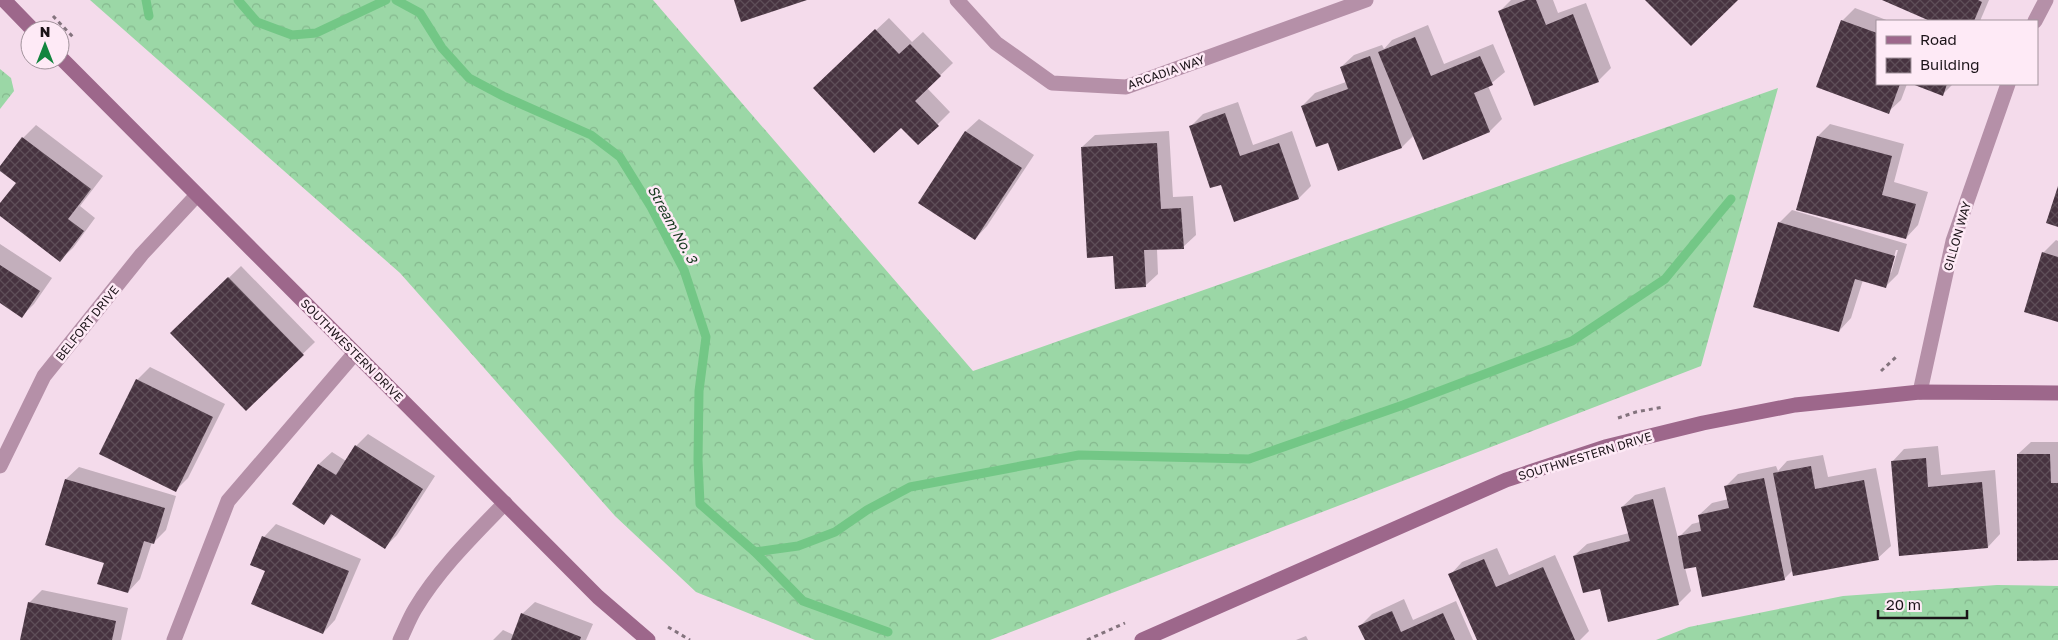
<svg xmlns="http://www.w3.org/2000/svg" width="2058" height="640" font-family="'Golos Text',sans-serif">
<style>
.forest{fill:url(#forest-crowns)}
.shadow{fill:#0003;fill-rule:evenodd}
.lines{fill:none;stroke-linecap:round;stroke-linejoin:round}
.stream{stroke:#73c786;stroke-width:9}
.building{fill:url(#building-cross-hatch)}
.path{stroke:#83737d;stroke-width:3;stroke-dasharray:4 4;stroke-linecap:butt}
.lane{stroke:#b590a8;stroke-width:15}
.street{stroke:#b590a8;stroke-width:15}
.secondary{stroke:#9d678b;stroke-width:15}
.labels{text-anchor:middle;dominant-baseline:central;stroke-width:5;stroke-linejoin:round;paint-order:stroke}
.street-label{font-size:12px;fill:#1b1318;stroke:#feeaf6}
.water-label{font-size:14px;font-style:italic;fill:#16391e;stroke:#feeaf6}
</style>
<defs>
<pattern id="forest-crowns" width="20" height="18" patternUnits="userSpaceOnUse" patternTransform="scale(1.25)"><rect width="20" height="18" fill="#9bd7a6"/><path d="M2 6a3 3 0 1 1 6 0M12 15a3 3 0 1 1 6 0" fill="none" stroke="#85b88e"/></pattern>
<pattern id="building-cross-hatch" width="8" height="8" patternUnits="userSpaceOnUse" patternTransform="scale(1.25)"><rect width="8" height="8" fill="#473340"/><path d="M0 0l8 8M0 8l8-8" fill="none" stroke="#5e4e58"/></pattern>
</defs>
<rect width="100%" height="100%" fill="#f4dbeb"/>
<!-- forest -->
<g class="forest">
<polygon points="90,0 653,0 973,371 1778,88 1701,366 990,640 815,640 696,592 615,516 400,273"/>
<polygon points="0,69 11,78 14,91 0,109"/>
<polygon points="1997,585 2058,586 2058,640 1656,640 1689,627 1843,596"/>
</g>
<!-- shadow -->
<g class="shadow">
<polygon points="1511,0 1553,0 1558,13 1586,3 1611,68 1598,81 1500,11"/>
<polygon points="1885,0 1989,0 1980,21 1933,21"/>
<polygon points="1855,8 1889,21 1877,21 1877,84 1907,84 1901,100 1888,112 1842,21"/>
<polygon points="889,18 912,42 923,32 953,63 927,88 950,112 918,144 901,126 827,76"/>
<polygon points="1428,25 1444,64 1493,44 1505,72 1488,86 1502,119 1490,131 1414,135 1402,147 1339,170 1329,141 1302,106 1315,93 1346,82 1341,67 1354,55 1382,45 1384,49 1392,40"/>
<polygon points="1915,84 1953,84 1943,94"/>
<polygon points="1238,102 1253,145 1292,131 1311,186 1299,198 1235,220 1222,183 1190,127 1203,114"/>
<polygon points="979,119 1034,155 987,226 975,239 919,203 966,131"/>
<polygon points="1830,124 1904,144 1894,182 1928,192 1918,225 1906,238 1818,136"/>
<polygon points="36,125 103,176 80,206 95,218 73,248 60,260 0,215 0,206 17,183 0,169 23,138"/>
<polygon points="1169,131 1173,197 1193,196 1196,235 1183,247 1157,249 1158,274 1145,286 1114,255 1082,147 1095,135"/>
<path d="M1792,210L1907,244L1898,274L1885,287L1863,280L1851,318L1839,331L1779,223ZM1896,250H1898L1891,273H1889Z"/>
<polygon points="2056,240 2058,241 2058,321 2043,253"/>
<polygon points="0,244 52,278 34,304 22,316 0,302"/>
<polygon points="241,266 315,342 246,409 172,333"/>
<polygon points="150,367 225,404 188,478 176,490 137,380"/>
<polygon points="368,434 435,476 397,535 385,547 333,514 324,524 294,504 319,464 332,452 346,461 356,446"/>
<polygon points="2031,442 2058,442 2058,559 2018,454"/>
<polygon points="1938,446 1941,475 1995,470 2000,534 1988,547 1892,462 1904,449"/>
<polygon points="1823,455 1828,477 1876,468 1891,546 1878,558 1793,570 1784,579 1697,565 1685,568 1691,591 1679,603 1609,621 1600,587 1574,556 1587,544 1629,533 1622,507 1635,495 1665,487 1678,538 1692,524 1700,522 1699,515 1712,503 1729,499 1726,486 1738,474 1776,466 1778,471 1787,461"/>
<polygon points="79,467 176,496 166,530 154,542 152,542 140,579 128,592 106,562 66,479"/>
<polygon points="276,524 361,559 335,620 323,633 267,570 264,537"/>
<polygon points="1497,548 1509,575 1555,555 1589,631 1580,640 1478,640 1450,575 1462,562"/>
<polygon points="42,590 128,608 121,640 21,640 30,602"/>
<polygon points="1404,599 1413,620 1456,601 1473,640 1366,640 1360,626 1372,614"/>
<polygon points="535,602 593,624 586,640 493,640 503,630 514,635 522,614"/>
<polygon points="1306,636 1308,640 1296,640"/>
</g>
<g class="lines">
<!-- stream -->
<g class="stream">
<polyline points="146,0 149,16"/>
<polyline points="238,0 257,22 292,35 316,33 386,0"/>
<polyline points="396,0 420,13 442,48 469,78 503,96 591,135 620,157 651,207 684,270 706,337 699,391 698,460 700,504 755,552 803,601 888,632"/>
<polyline points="755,552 798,546 835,532 867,510 910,487 1079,455 1249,459 1403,405 1572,341 1665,279 1731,199"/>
</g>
</g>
<!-- building -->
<g class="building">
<polygon points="734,0 807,0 741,22"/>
<polygon points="1526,0 1536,0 1546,25 1573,14 1599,82 1534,106 1498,11"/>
<polygon points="1645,0 1738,0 1691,46"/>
<polygon points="1882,0 1978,0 1982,2 1974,21 1930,21"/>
<polygon points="1841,20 1877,33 1877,84 1900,84 1889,114 1816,87"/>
<polygon points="875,29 899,54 910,44 941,76 915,101 939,126 918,145 901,128 874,153 813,88"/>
<polygon points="1415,37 1431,76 1480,56 1493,85 1474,93 1490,132 1423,160 1378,52"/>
<polygon points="1370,56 1402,148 1338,171 1328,143 1316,147 1301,106 1348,89 1340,67"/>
<polygon points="1912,84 1947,84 1943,96"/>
<polygon points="1225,113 1240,156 1279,143 1299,199 1234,222 1221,185 1210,188 1189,126"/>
<polygon points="965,131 1022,168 975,240 918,203"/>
<polygon points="1817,136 1892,156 1882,195 1916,204 1906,239 1796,210"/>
<polygon points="22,137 91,189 68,219 84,231 60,262 0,216 0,203 16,183 0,171 0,166"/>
<polygon points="1157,143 1161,209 1181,208 1184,249 1144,250 1146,287 1115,289 1113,256 1087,258 1081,147"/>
<polygon points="2058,186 2058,227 2046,223"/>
<polygon points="1778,222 1895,256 1886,288 1855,279 1839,332 1753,307"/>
<polygon points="2042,252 2058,257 2058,322 2024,312"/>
<polygon points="0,265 40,291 22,318 0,303"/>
<polygon points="228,277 304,355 246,411 170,333"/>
<polygon points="136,379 213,417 176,492 99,454"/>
<polygon points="355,445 423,489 385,549 331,514 324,525 292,504 318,464 336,475"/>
<polygon points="2017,454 2050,454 2051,483 2058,483 2058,560 2017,561"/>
<polygon points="1926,458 1928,487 1982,482 1988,548 1899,556 1891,461"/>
<polygon points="1811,466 1815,489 1864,480 1879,560 1793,576 1773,473"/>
<polygon points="1764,478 1785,580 1702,597 1696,567 1684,569 1678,536 1701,531 1698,515 1729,508 1724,486"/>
<polygon points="65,479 165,508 154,544 144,541 128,593 97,584 104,563 45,545"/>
<polygon points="1653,499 1679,605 1608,622 1600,589 1583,593 1573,556 1630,541 1621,507"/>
<polygon points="262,536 349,571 323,634 251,604 265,571 250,565"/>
<polygon points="1484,559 1496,587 1543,567 1575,640 1477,640 1448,574"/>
<polygon points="28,602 116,621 112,640 20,640"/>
<polygon points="1392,611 1401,632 1443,613 1455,640 1365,640 1358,626"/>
<polygon points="521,613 581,637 580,640 511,640"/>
</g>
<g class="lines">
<!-- path -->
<g class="path">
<polyline points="53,16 73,37"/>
<polyline points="1881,371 1896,357"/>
<polyline points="1618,418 1636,412 1663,407"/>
<polyline points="668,627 690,640"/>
<polyline points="1087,640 1125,623"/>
</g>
<!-- lane -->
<polyline class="lane" points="174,640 228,501 355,353"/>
<!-- street -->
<g class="street">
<polyline points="957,0 996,43 1052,83 1126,87 1366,0"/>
<polyline points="2035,21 2046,0"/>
<polyline points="1920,392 1953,241 2008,84"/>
<polyline points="0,466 44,376 142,254 197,195"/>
<path d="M400,640C405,630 409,619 415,609C439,569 473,536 505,503"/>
</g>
<!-- secondary -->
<g class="secondary">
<polyline points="4,0 33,30"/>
<polyline points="60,57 598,597 648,640"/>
<polyline points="1142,640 1506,480 1605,447 1703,423 1795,405 1920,392 2058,393"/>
</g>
</g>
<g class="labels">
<!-- street labels -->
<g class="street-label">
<text transform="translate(1166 72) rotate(-19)">ARCADIA WAY</text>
<text transform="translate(1957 236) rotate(-74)">GILLON WAY</text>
<text transform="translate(87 323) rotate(-51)">BELFORT DRIVE</text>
<text transform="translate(352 350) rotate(45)">SOUTHWESTERN DRIVE</text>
<text transform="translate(1585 456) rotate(-17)">SOUTHWESTERN DRIVE</text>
</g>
<!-- water labels -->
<g class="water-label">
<text transform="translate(673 224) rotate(61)">Stream No. 3</text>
</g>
</g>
<!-- legend -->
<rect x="1876" y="20" width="162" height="65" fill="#feeaf6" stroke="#a3949d"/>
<rect x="1886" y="36" width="25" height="8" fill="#9d678b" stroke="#a3949d"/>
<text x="1920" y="45" font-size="15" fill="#1b1318">Road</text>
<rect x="1886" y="58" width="25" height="15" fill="url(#building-cross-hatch)" stroke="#a3949d"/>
<text x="1920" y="70" font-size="15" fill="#1b1318">Building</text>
<!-- north arrow -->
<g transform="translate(45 45)"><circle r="24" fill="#feeaf6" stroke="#a3949d"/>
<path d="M0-4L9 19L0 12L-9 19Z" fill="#12853e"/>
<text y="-8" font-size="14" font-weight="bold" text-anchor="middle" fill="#1b1318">N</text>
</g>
<!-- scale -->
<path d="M1878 610v8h89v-8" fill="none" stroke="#1b1318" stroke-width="2.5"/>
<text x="1886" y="610" font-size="15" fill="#1b1318" stroke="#feeaf6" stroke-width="4" paint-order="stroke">20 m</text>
</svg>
